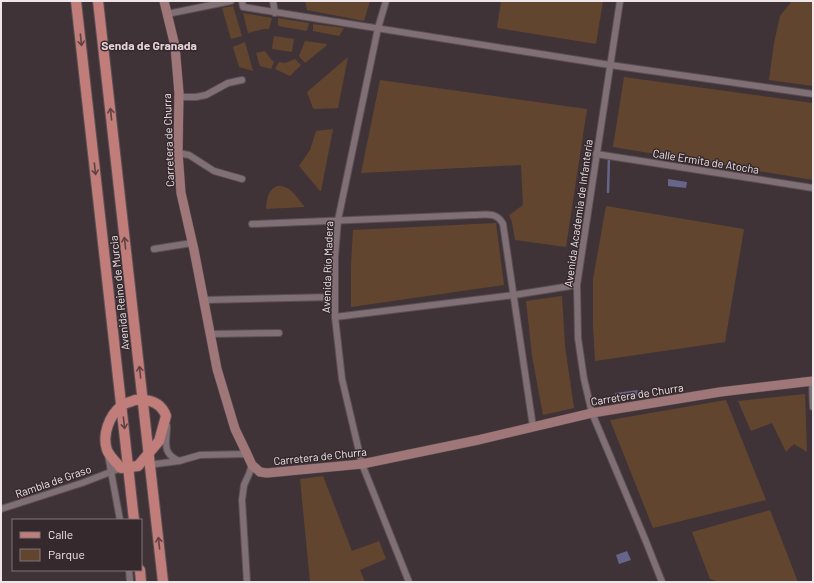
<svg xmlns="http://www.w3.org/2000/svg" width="814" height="583" font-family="Barlow,sans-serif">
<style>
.green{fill:#61452e}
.water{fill:#66658a}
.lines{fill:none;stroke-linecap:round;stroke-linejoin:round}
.stream{stroke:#66658a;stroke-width:2.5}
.street-casing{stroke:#5b5054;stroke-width:8}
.secondary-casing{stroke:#5b5054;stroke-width:10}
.primary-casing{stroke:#5b5054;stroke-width:12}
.street{stroke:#807076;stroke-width:6}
.secondary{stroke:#a07778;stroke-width:9}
.primary{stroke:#c07d79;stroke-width:10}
.oneway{stroke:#5f4244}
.labels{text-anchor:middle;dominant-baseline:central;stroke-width:3;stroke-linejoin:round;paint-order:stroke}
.street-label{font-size:11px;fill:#efe6e9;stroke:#36292e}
.neighbourhood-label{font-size:12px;font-weight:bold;fill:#e5d3da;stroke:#36292e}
</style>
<rect width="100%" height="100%" fill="#403338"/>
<!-- green -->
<g class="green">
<polygon points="305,1 370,1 364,21 307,10"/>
<polygon points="501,1 603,1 596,44 497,28"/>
<polygon points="792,1 813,1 813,86 769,80 774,43 780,16"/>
<polygon points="233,6 242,36 231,39 222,8"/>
<polygon points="243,13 272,18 269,29 264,29 248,33"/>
<polygon points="278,18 309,23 307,31 278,26"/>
<polygon points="313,24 344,28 339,36 313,31"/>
<polygon points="274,36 294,39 292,52 272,49"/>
<polygon points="305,41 327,44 326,46 305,63 299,56"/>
<polygon points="245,42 253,71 239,67 233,47"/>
<polygon points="265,51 270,58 274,62 271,69 260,66 256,53"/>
<polygon points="348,57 338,108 315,109 313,108 307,92"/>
<polygon points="295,59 301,65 290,76 275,69 279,62 285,63"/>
<polygon points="624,77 813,103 813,180 613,147"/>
<polygon points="380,80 587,109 566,247 515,240 512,222 509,215 523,205 521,165 361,173"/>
<polygon points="333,129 321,191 320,191 299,166 310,150 316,131"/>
<path d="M277,186C290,185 296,196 304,206V207L266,209C267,199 267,191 277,186Z"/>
<polygon points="606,206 744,229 725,342 595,361 593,326 593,279"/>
<polygon points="496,223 504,285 351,307 351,265 353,230"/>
<polygon points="562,296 565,346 574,408 543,415 532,356 526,301"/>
<polygon points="805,394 807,452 794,444 786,452 772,423 751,431 738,401"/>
<polygon points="726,400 766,500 653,528 610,420"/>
<polygon points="323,476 352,551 379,541 386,559 360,570 365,582 310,582 300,479"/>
<polygon points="770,510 798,582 719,582 710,579 692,532"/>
</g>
<!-- water -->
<g class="water">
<polygon points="668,179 687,182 686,188 668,186"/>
<polygon points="638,390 637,393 647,391 647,394 616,399 615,393"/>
<polygon points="627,551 631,560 619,564 616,555"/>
</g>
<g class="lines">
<!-- stream -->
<polyline class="stream" points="608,192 609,156"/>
<defs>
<g id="street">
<polyline points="242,1 243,7 610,65 813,94"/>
<polyline points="273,1 275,13"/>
<polyline points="386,1 378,28 338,220 335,257 335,317 342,379 362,464 409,582"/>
<polyline points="620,1 577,285 578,338 584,379 592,413 645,539 662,582"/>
<polyline points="167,14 231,1"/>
<polyline points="179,97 196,97 206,95 228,83 242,80"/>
<polyline points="178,153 189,155 214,171 242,179"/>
<polyline points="596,154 813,188"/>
<path d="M252,224L472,215C485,215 496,211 503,224L533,427"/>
<polyline points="154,249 192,243"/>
<polyline points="204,300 335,297"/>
<polyline points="335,317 514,295 577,285"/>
<polyline points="210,334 279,333"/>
<polyline points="812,381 813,407"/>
<path d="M167,426C167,442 161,453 179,461"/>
<polyline points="108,455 120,520"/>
<polyline points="148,465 179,461 200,455 247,454"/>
<polyline points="1,509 82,483 121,468"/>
<polyline points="129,570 130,582"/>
<polyline points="247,582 242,500 244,485 249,474 252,465"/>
</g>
<polyline id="secondary" points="164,1 175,46 179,93 178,153 181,193 194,250 217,369 235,429 247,454 252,465 260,472 267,473 362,464 478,440 592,413 720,392 813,381"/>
<g id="primary">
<polyline points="76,1 134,520"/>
<polyline points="98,1 163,582"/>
<path d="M135,400C148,399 161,402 166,416L159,441L138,466L121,468C116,462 110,457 107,450C102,435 109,416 121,406C124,403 131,402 135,400Z"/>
<polyline points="140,570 141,582"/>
</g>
</defs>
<!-- street casing -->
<use href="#street" class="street-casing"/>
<!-- secondary casing -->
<use href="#secondary" class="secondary-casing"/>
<!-- primary casing -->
<use href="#primary" class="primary-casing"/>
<!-- street -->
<use href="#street" class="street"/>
<!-- secondary -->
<use href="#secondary" class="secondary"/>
<!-- primary -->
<use href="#primary" class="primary"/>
</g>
<!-- one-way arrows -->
<defs><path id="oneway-shaft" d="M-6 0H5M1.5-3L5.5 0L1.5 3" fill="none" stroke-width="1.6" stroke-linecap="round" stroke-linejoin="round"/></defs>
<g class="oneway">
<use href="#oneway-shaft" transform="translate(81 40) rotate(84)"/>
<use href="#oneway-shaft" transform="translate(111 114) rotate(-96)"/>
<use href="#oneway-shaft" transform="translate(95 169) rotate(84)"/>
<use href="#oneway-shaft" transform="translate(125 243) rotate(-96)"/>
<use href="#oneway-shaft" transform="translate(140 372) rotate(-96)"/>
<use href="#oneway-shaft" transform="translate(124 423) rotate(84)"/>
<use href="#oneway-shaft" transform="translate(159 543) rotate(-96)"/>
</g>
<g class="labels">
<!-- street labels -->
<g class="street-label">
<text transform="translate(168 140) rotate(-92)">Carretera de Churra</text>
<text transform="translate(706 161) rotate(9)">Calle Ermita de Atocha</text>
<text transform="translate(578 213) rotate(-82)">Avenida Academia de Infantería</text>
<text transform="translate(327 267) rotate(-88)">Avenida Río Madera</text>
<text transform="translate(119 293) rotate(-96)">Avenida Reino de Murcia</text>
<text transform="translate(637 394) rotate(-9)">Carretera de Churra</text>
<text transform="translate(320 456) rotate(-6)">Carretera de Churra</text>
<text transform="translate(53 481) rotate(-19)">Rambla de Graso</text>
</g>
<!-- neighbourhood labels -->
<g class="neighbourhood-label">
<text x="149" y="45">Senda de Granada</text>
</g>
</g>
<!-- border -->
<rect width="814" height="583" fill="none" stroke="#efe6e9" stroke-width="4"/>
<!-- legend -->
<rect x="12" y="519" width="130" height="52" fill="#36292e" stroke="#807579"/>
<rect x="20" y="532" width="20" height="6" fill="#c07d79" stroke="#807579"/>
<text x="48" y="539" font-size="12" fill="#efe6e9">Calle</text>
<rect x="20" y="549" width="20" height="12" fill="#61452e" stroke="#807579"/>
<text x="48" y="559" font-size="12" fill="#efe6e9">Parque</text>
</svg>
